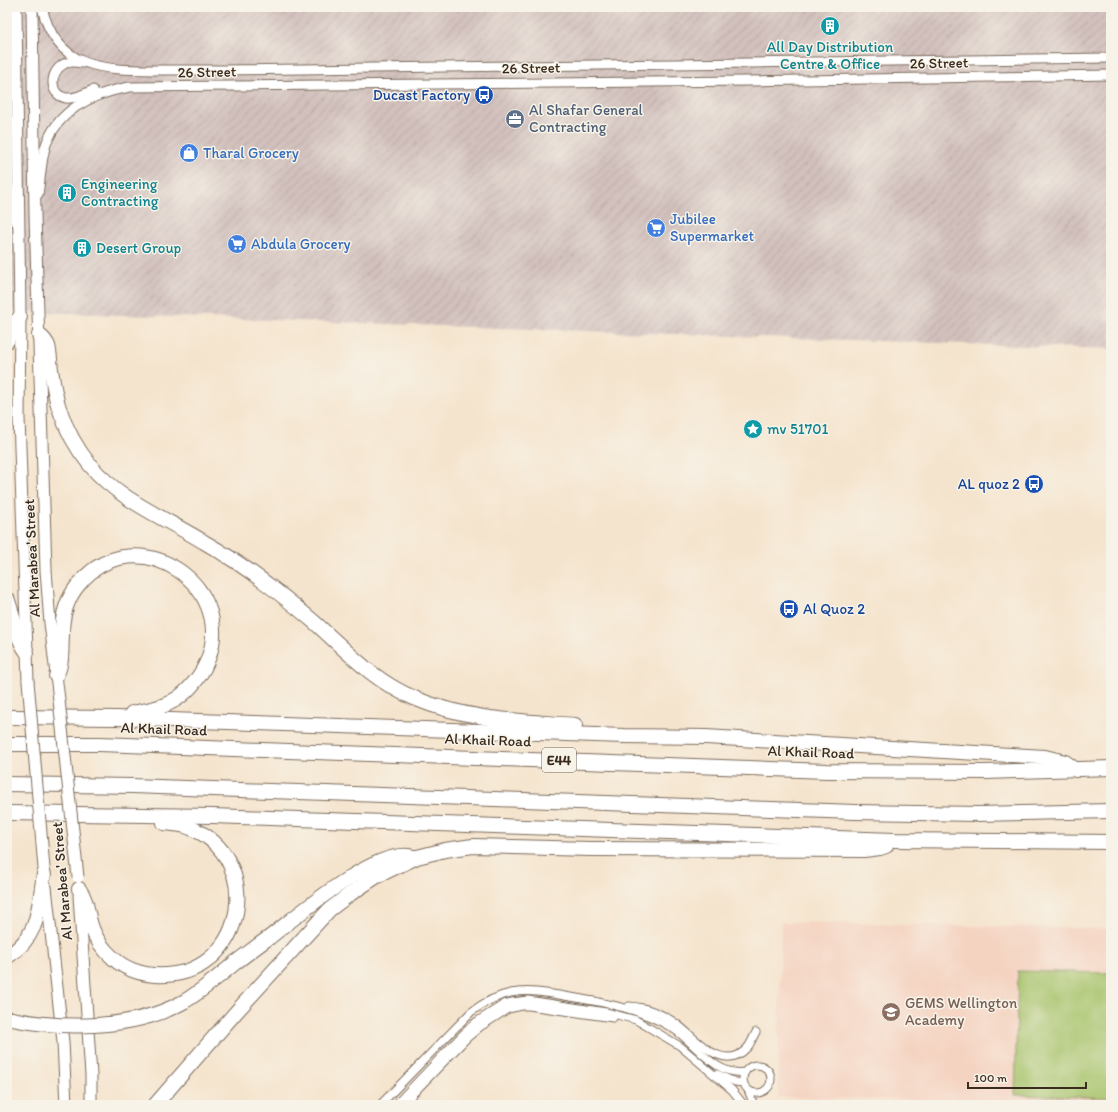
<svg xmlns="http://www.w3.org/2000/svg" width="1118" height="1112" font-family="Itim,sans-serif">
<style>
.built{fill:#f5d3c1}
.industrial{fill:url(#industrial-furrows)}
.garden{fill:#a6c269;stroke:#707644}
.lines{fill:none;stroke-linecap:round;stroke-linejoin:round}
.minor-casing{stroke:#7c6b5b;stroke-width:9}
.tertiary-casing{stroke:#7c6b5b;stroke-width:11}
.secondary-casing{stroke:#7c6b5b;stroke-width:13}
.motorway-casing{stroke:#7c6b5b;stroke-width:16}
.minor{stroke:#fff;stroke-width:7}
.tertiary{stroke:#fff;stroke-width:9}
.secondary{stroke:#fff;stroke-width:11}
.motorway{stroke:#fff;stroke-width:14}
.secondary-bridge-casing{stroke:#7c6b5b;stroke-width:13;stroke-linecap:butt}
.motorway-bridge-casing{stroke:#7c6b5b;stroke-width:16;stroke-linecap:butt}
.secondary-bridge{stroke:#fff;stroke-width:11}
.motorway-bridge{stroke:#fff;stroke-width:14}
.labels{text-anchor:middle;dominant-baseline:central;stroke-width:3;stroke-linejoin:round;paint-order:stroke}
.shield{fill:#f7f3e8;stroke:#73665b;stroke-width:1}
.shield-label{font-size:14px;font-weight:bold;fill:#3b2a1e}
.culture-label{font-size:15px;fill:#0d838f;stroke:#f7f3e8;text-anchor:start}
.street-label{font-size:15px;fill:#3b2a1e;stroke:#f7f3e8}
.transit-label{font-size:15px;fill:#164399;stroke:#f7f3e8;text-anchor:end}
.service-label{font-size:15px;fill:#4e5e75;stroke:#f7f3e8;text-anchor:start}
.shop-label{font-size:15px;fill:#366cbe;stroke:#f7f3e8;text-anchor:start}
.education-label{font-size:15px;fill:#785e54;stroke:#f7f3e8;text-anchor:start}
</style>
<defs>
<pattern id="industrial-furrows" width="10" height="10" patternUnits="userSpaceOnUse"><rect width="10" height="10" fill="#d1c0bc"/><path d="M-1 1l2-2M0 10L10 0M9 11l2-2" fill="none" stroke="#b4a5a1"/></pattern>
</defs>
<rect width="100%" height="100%" fill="#f7f3e8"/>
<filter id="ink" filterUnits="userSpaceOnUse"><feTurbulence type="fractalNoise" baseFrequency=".025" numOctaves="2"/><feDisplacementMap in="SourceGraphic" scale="8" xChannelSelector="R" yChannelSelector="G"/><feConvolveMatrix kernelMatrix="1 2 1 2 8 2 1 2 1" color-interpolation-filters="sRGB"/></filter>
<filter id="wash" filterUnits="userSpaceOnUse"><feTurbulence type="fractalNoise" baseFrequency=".012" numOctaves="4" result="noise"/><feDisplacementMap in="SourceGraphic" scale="16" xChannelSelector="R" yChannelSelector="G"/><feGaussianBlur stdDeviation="0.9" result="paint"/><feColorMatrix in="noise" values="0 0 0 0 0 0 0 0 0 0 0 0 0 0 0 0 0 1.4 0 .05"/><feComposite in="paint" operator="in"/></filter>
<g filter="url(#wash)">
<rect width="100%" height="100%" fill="#f5e4cd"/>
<!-- built -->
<polygon class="built" points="781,922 1111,929 1111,1105 1064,1105 1001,1102 778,1097"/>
<!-- industrial -->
<polygon class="industrial" points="7,7 1111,7 1111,349 7,311"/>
<!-- garden -->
<polygon class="garden" points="1018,971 1111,973 1111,1098 1015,1095"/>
</g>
<g filter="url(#ink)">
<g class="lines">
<defs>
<g id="minor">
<path d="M629,1006C646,1007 663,1014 677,1024C696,1038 723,1074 747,1048C751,1044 753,1037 756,1032"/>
<circle cx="757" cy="1079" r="14"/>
<polyline points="717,1074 735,1082 743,1083"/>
<polyline points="748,1090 754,1105"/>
<path d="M380,1105L471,1012C483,1003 496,996 511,993C531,989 552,994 571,997C606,1003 641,1009 672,1028C695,1042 715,1077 745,1072"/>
<polyline points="395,1105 464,1033 476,1022 504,1004 512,1002 528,1000 606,1012 636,1020 680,1046 732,1090 744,1105"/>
<polyline points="402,1105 467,1038 480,1027 508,1009 522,1006 529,1006 613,1018"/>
</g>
<g id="tertiary">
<path d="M42,7C56,69 102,70 155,70C178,70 201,70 225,70L1111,58"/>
<path d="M82,63C76,62 69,61 64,64C49,72 49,95 66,98C75,99 85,94 93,90"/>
<path d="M38,194C41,178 41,156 47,142C61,107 95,93 130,87L748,81L1111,75"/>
</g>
<g id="secondary">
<polyline points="16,7 20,317 19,418 28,681"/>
<polyline points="32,7 35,215 46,570 50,623 59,700"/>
<polyline points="7,18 10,7"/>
<polyline points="7,187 11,209 16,221"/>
<polyline points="46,887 63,1042 66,1105"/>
<polyline points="79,896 91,1075 91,1105"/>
</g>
<g id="motorway">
<path d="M39,335C43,338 46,341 48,346C50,353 50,362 51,370C53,383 55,396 59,408C66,429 76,448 90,465C119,500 165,518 204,542C243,564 279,592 313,621C346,650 373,681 414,698C465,720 520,721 575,725"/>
<polyline points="7,341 11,327 20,317"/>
<path d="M7,598C14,616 15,636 27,652"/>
<path d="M56,676C63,663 61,649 62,634C62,615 67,598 79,584C136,514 245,589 204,668C195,684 182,698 165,705C155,709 143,711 132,713"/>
<polyline points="7,717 116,718 624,736 706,737 1045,757 1065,762 1076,770"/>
<polyline points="7,744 100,744 827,771 986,772 1111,768"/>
<polyline points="7,784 132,786 855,812 978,814 1111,811"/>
<polyline points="7,813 213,816 895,840 1111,842"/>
<path d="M79,889C88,901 87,915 92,928C96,940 104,950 113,958C127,971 147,976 166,975C247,971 264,858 191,828C182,824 173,824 164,823"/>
<path d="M270,937C298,915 379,845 414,857"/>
<path d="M7,957C40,935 38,910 44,874"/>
<polyline points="155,1105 237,1011 329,910 350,894 377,876 417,857 445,850 473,846 590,849 864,850 880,848 886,846"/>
</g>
</defs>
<!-- minor casing -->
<use href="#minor" class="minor-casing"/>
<!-- tertiary casing -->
<use href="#tertiary" class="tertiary-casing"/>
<!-- secondary casing -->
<use href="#secondary" class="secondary-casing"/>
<!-- motorway casing -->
<use href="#motorway" class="motorway-casing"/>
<!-- minor -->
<use href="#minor" class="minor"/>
<!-- tertiary -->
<use href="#tertiary" class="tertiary"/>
<!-- secondary -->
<use href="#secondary" class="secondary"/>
<!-- motorway -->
<use href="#motorway" class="motorway"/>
<defs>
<g id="secondary-bridge">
<polyline points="28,681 44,868"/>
<polyline points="59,700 78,877"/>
</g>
<path id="motorway-bridge" d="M7,1018C63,1030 134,1030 185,1001C203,990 219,976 236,962C247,954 258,945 270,937"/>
</defs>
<!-- secondary-bridge casing -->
<use href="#secondary-bridge" class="secondary-bridge-casing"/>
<!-- motorway-bridge casing -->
<use href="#motorway-bridge" class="motorway-bridge-casing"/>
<!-- secondary-bridge -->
<use href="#secondary-bridge" class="secondary-bridge"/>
<!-- motorway-bridge -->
<use href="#motorway-bridge" class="motorway-bridge"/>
</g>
</g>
<!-- icons -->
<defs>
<symbol id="building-disc" viewBox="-11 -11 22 22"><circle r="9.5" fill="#0f9aa8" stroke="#f7f3e8"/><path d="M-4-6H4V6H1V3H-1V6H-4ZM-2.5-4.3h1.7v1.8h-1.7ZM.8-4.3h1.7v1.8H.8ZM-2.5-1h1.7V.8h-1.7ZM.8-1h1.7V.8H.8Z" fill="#fff"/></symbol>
<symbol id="bus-disc" viewBox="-11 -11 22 22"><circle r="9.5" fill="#1a4fb4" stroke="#f7f3e8"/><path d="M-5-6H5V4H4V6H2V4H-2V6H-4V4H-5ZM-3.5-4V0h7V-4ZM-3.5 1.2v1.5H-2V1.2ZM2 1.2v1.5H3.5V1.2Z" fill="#fff"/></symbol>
<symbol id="office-disc" viewBox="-11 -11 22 22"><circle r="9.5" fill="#5c6f8a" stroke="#f7f3e8"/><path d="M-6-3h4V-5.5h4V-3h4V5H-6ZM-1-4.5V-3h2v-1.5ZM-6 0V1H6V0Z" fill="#fff"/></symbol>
<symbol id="shop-disc" viewBox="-11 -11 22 22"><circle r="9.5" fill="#3f7fe0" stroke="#f7f3e8"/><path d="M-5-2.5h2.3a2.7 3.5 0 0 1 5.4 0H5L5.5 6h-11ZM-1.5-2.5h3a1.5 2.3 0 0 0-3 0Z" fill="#fff"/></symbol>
<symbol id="supermarket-disc" viewBox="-11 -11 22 22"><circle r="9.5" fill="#3f7fe0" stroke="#f7f3e8"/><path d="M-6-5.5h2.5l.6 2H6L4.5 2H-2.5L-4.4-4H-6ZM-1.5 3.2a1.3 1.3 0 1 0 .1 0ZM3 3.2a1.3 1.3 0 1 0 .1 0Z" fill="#fff"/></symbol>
<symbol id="sight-disc" viewBox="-11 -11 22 22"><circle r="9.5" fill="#0f9aa8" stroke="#f7f3e8"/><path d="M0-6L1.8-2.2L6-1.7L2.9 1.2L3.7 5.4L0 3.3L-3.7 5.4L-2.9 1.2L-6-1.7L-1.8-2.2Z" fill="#fff"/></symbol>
<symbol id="school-disc" viewBox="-11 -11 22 22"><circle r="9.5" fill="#8d6e63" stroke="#f7f3e8"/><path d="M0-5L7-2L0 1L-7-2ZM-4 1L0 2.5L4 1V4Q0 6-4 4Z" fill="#fff"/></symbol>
</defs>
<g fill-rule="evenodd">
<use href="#building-disc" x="819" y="15" width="22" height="22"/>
<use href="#bus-disc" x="473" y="84" width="22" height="22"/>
<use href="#office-disc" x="504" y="108" width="22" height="22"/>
<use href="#shop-disc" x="178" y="142" width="22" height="22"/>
<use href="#building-disc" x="56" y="182" width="22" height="22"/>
<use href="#supermarket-disc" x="645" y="217" width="22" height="22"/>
<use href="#supermarket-disc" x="226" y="233" width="22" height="22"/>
<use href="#building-disc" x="71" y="237" width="22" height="22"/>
<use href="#sight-disc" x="742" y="418" width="22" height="22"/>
<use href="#bus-disc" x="1023" y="473" width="22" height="22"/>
<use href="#bus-disc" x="778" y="598" width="22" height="22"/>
<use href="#school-disc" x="880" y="1001" width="22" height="22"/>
</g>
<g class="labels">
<!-- shield labels -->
<rect class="shield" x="542" y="748" width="34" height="24" rx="3"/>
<g class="shield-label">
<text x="559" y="760">E44</text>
</g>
<!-- culture labels -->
<g class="culture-label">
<text x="830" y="47" text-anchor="middle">All Day Distribution<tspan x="830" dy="17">Centre &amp; Office</tspan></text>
<text x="81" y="184">Engineering<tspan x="81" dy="17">Contracting</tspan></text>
<text x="96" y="248">Desert Group</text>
<text x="767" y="429">mv 51701</text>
</g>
<!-- street labels -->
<g class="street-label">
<text transform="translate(939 63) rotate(-1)">26 Street</text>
<text transform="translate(531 68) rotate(-1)">26 Street</text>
<text transform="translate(207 72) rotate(-1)">26 Street</text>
<text transform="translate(32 558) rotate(-93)">Al Marabea' Street</text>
<text transform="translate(164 729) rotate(2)">Al Khail Road</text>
<text transform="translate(488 740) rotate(2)">Al Khail Road</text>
<text transform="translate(811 752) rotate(2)">Al Khail Road</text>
<text transform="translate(62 881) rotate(-95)">Al Marabea' Street</text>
</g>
<!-- transit labels -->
<g class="transit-label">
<text x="470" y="95">Ducast Factory</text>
<text x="1020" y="484">AL quoz 2</text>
<text x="803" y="609" text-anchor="start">Al Quoz 2</text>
</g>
<!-- service labels -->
<g class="service-label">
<text x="529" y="110">Al Shafar General<tspan x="529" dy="17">Contracting</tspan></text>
</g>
<!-- shop labels -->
<g class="shop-label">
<text x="203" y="153">Tharal Grocery</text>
<text x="670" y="219">Jubilee<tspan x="670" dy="17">Supermarket</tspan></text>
<text x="251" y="244">Abdula Grocery</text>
</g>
<!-- education labels -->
<g class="education-label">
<text x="905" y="1003">GEMS Wellington<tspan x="905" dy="17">Academy</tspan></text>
</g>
</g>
<!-- margin -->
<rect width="1118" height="1112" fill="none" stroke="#f7f3e8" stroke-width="24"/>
<!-- scale -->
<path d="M968 1082v6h118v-6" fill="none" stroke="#3b2a1e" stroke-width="2"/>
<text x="974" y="1082" font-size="12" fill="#3b2a1e" stroke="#f7f3e8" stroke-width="3" paint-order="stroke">100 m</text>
</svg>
